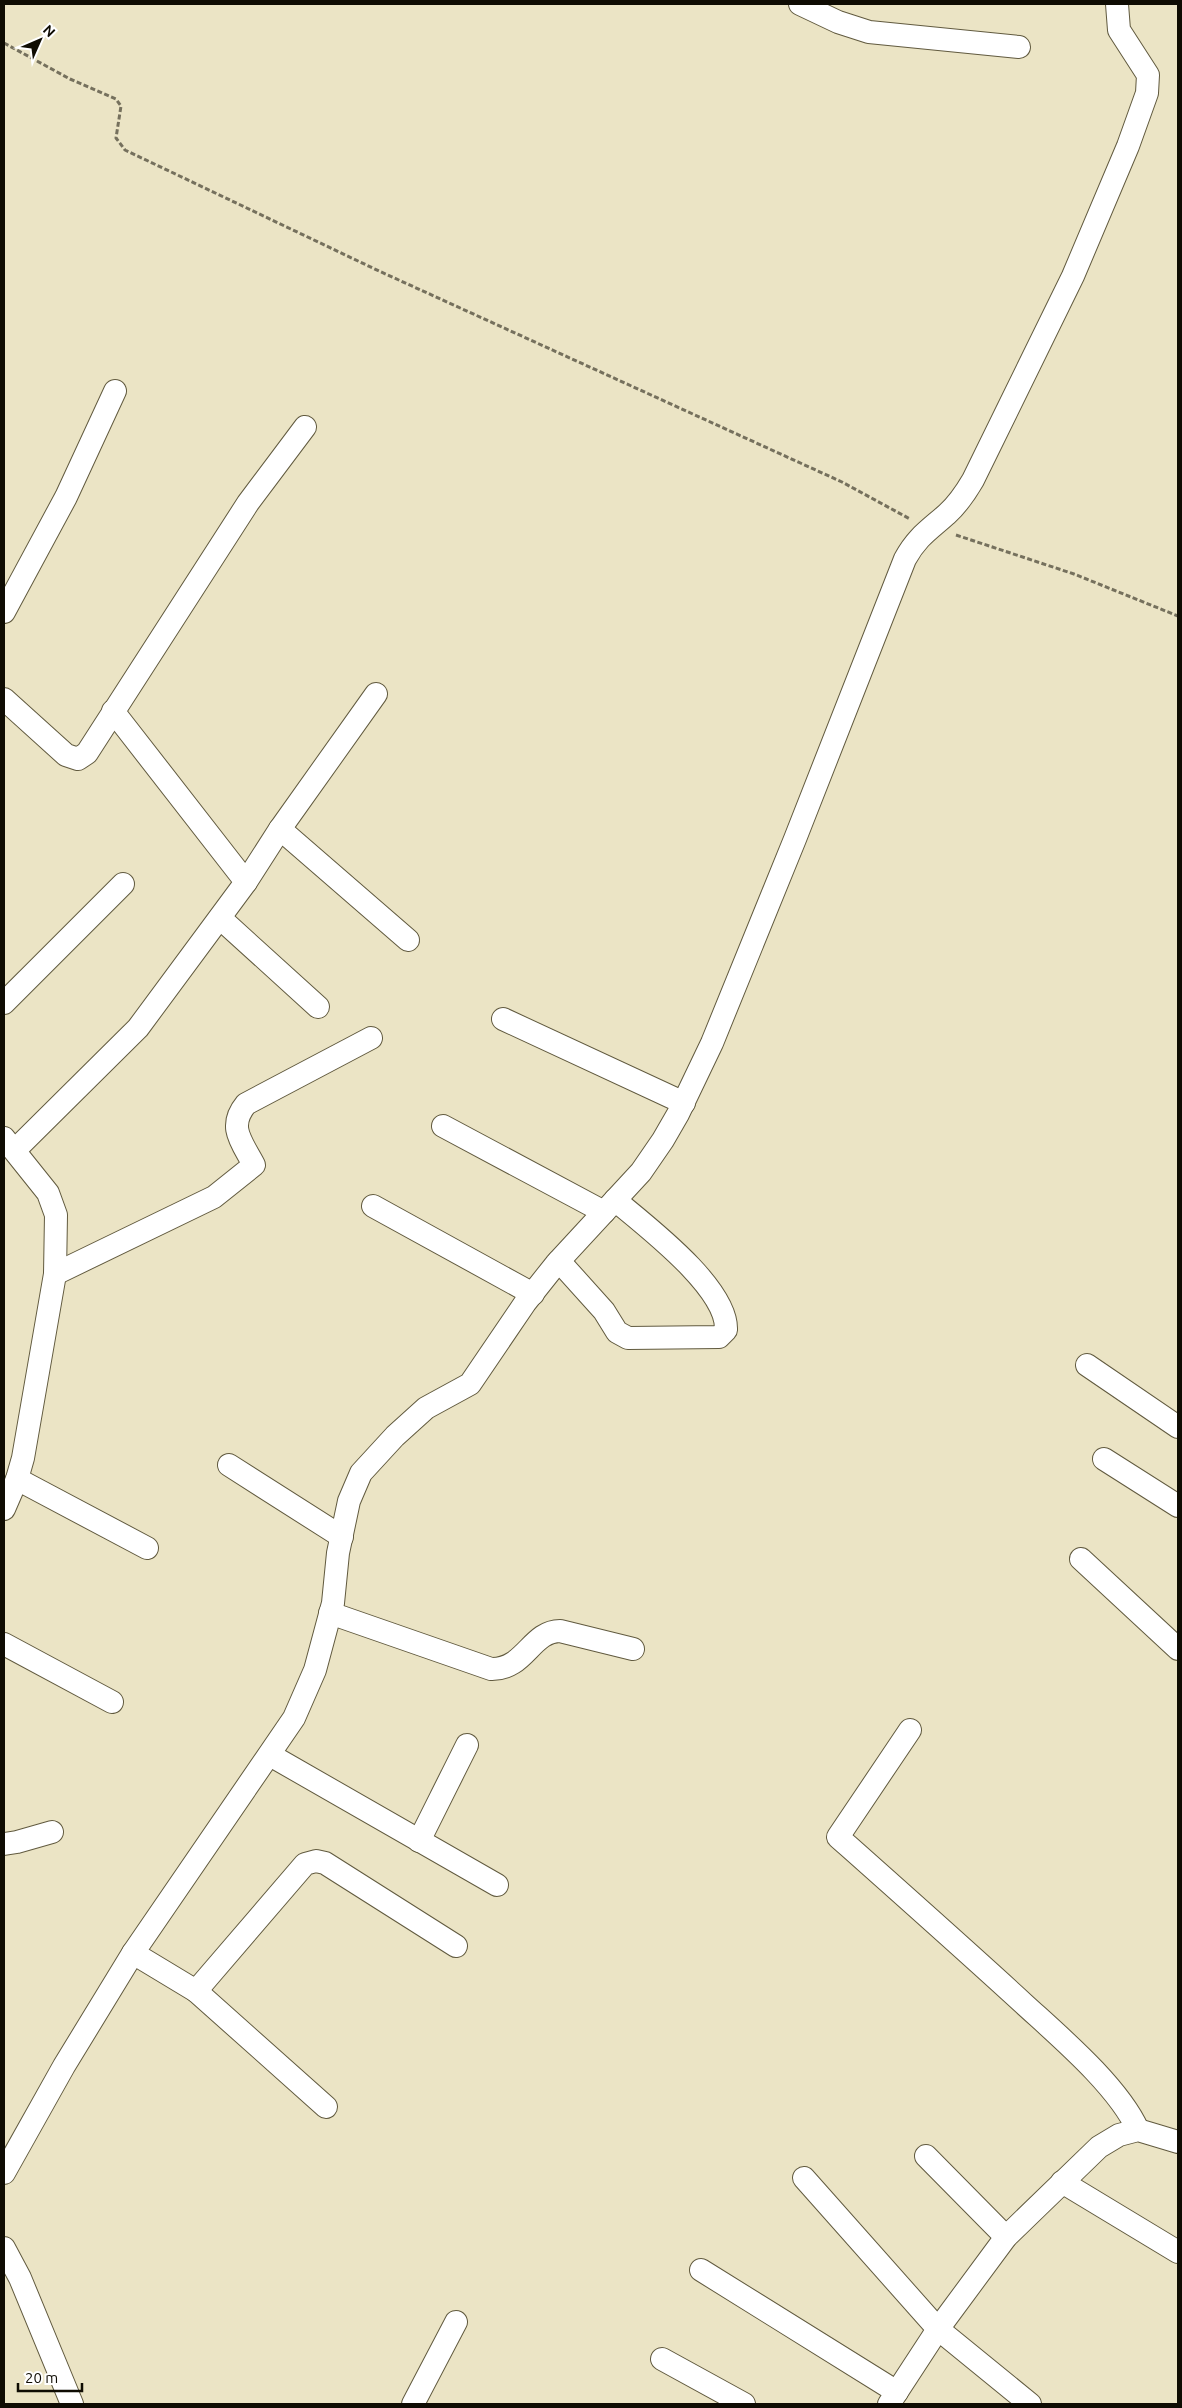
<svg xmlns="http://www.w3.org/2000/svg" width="1182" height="2408" font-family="Ubuntu,sans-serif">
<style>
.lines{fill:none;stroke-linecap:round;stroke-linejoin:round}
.minor-casing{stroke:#615a3f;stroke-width:24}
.path{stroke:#75705d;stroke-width:3;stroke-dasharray:5 2.5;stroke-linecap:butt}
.minor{stroke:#fff;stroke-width:22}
</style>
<rect width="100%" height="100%" fill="#ebe4c5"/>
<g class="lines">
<defs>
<g id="minor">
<polyline points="800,4 838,22 869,32 1019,47"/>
<polyline points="4,612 66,497 115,391"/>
<polyline points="4,699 66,755 78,759 87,753 248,503 305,427"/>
<polyline points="113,711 246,882"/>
<polyline points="280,829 408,940"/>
<polyline points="220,918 318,1007"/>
<polyline points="4,1003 123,884"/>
<polyline points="503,1019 684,1103"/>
<polyline points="443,1126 604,1212"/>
<polyline points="4,1138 48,1193 56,1215 55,1274 23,1458 17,1479 4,1509"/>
<polyline points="15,1150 138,1028 246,882 280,829 376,694"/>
<polyline points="373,1206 533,1294"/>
<path d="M559,1261L604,1311L617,1332L628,1338L719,1337L726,1330C728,1288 646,1226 615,1200"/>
<path d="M55,1274L214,1197L254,1165C242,1142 227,1127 246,1104L371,1038"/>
<polyline points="1087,1365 1178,1427"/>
<polyline points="1104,1459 1178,1506"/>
<polyline points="229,1465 342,1537"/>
<polyline points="17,1479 147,1548"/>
<polyline points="1081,1559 1178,1649"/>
<path d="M330,1613L491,1669C525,1670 531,1631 560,1631L633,1649"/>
<polyline points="4,1644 112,1702"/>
<path d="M910,1730L838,1837C901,1893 963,1948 1024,2004C1060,2037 1118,2086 1138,2130"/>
<polyline points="270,1755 497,1885"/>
<polyline points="419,1841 467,1745"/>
<polyline points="4,1844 17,1842 52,1832"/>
<polyline points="133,1953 196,1991 305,1864 316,1861 325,1863 456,1946"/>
<polyline points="196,1991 326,2107"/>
<polyline points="926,2156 1006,2237"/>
<path d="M4,2173L64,2066L133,1953L294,1718L315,1670L333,1603L338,1553L349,1501L361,1473L395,1436L426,1408L470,1384L525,1303L556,1264L641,1172L663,1140L678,1114L712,1043L795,839L905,559C917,537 929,530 947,514C958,504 966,492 973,480L1073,276L1128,146L1147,93L1148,75L1119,30L1117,4"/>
<polyline points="804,2178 938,2329 1030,2404"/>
<polyline points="1062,2182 1178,2252"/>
<polyline points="4,2248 20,2278 72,2404"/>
<polyline points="701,2270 897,2392"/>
<polyline points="662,2359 744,2404"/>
<polyline points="413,2404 456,2322"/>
<polyline points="889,2404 938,2329 1006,2237 1099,2147 1119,2135 1138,2130 1178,2142"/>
</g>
</defs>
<!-- minor casing -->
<use href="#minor" class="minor-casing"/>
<!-- path -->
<g class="path">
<polyline points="4,43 70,79 116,99 121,106 116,138 125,150 379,271 842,482 910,519"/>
<polyline points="956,535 1074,574 1178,616"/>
</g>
<!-- minor -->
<use href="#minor" class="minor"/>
</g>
<!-- border -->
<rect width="1182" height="2408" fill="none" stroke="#0f0c03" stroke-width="10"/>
<!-- north arrow -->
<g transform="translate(40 40) rotate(45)" stroke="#ffffff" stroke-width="4" paint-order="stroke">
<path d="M0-4L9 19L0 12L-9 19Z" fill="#0f0c03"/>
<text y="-8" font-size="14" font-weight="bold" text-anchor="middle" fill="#0f0c03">N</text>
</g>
<!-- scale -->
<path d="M18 2383v8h64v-8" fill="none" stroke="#0f0c03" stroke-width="2.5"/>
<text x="25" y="2383" font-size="15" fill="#0f0c03" stroke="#ffffff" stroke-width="4" paint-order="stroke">20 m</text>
</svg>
